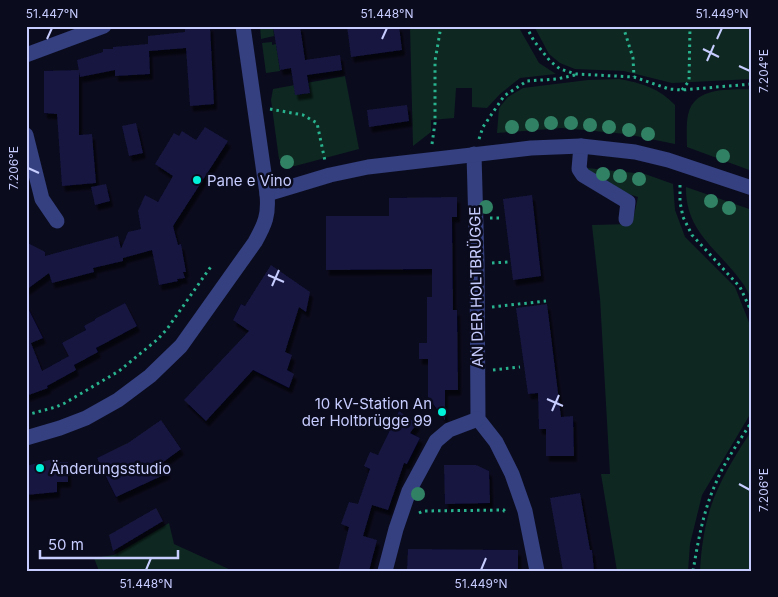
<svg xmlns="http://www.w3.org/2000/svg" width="778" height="597" font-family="Inter,sans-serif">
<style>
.green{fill:#0e2821}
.building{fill:#16163f;filter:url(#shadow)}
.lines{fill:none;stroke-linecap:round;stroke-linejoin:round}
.path{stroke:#28b28d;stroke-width:3;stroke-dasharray:2.5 4;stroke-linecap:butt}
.minor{stroke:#34407f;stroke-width:15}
.tree{fill:#318265}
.ticks{fill:none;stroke:#c7cdff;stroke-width:2}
.poi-dot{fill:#00f2d8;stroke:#0b0b1e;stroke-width:2}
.labels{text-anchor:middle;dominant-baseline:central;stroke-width:5;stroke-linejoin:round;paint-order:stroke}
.poi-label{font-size:15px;fill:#c7cdff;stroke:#0b0b1e;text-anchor:start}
.street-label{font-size:15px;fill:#c7cdff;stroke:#0b0b1e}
.neatline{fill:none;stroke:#c7cdff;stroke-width:2}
.ticks-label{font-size:12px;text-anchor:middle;fill:#c7cdff}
</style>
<defs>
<filter id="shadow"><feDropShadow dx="3" dy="5.5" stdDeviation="1" flood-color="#0009"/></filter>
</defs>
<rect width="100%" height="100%" fill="#0b0b1e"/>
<!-- green -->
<g class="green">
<polygon points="260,26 273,26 274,36 261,39"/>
<polygon points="410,26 518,26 539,63 556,74 520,78 500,94 487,108 472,107 472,88 456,88 454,118 431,120 431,132 413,146"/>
<polygon points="534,26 752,26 752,79 672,83 624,71 575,69 560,63 549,54"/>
<polygon points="272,42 272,45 276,44 280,71 266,73 262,43"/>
<path d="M345,76L359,149L295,166C288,166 284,164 279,159L271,100L273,89Z"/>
<path d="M619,79C641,83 659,88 675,105V144L626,134L562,128L497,133L499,108L508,97L523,88L588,80Z"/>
<path d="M752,89V171L687,147C687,137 686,125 688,115C694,86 729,90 752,89Z"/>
<path d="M587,168L645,174L673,184L675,210L685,237L735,287L752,330V411L702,495L690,544L688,571H617L601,474H610L600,298L592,225L632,224L638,197C620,191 599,183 587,168Z"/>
<path d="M686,187L752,210V301C749,295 746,287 741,281C718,249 685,231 686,187Z"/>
<path d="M752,430V571H700C701,550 704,529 710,509C719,481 736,454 752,430Z"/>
<polygon points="169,523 174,544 233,571 99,571 94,558 114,555"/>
</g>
<!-- building -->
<g class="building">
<polygon points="185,26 210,26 214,104 190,106 186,48 149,51 150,74 115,76 115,70 80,77 77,60 103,52 103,49 113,49 113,47 148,44 148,36 185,32"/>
<polygon points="273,26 300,26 305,60 340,55 342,70 307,75 310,93 295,95 291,68 280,70"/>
<polygon points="347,26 399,26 402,50 351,57"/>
<polygon points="79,70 79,135 92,134 96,183 62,186 57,114 44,113 44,71"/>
<polygon points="407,105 409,121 369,127 367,110"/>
<polygon points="136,123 143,153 129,156 122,126"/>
<polygon points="205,127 228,141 173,226 178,245 181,244 186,272 183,272 185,278 177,279 178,281 159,285 152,250 123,258 123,261 93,268 94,272 52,283 49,273 26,290 26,242 45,252 45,256 118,236 121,249 128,232 141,229 138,211 145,195 158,202 173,176 155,164 174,133 179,136 182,131 196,140"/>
<polygon points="106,184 110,201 95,205 91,187"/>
<polygon points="532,195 541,276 513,280 503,199"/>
<polygon points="457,197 457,217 452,217 453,310 457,310 458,390 445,390 445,420 428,397 428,359 419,359 419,343 427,343 427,297 432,297 432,269 326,270 326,216 389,216 389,198"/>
<polygon points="271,265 310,292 306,312 299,307 285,352 292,355 287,370 294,374 289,388 253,370 206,421 184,400 249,331 233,320 241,304 245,306"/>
<polygon points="125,303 137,326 96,348 98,352 74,365 76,370 47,386 48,388 26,396 26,304 43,338 31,343 42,371 69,356 62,343 86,330 84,326 95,320 95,319"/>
<polygon points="547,304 561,417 573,416 574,456 546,456 546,429 539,429 538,393 528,394 516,308"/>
<polygon points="399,411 417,424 410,433 420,438 407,464 404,463 388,510 372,505 363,536 377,540 369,571 338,571 349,527 341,524 349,502 358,504 370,469 364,466 370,452 378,455"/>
<polygon points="161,420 181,449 162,463 168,473 116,497 97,458 128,443"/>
<polygon points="57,458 57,462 68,462 68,482 57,482 57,492 26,495 26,466"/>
<polygon points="444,465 476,465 489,471 490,503 445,504"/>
<polygon points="580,493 590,550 592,550 594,571 563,571 550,498"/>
<polygon points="156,508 163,521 113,551 109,535"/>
<polygon points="408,549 518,550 518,571 407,571"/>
</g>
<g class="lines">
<!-- path -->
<g class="path">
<polyline points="526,26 534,41 550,61 560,69 576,74 634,77 669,89 682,90 752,84"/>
<polyline points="623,26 633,58 634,77"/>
<polyline points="682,90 689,81 690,26"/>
<polyline points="270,109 303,115 317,123 325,161"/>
<polyline points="479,139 483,127 504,96 527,81 557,79 575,75"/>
<polyline points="432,144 435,123 435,61 441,26"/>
<polyline points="680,185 680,202 683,217 692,235 740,287 752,313"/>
<polyline points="490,218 502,218"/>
<polyline points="492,263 509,262"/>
<polyline points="492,307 546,301"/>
<polyline points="493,370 520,367"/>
<polyline points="26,415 56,407 65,403 119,371 158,339 167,329 212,265"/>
<polyline points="419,513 423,511 504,510 504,511 506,511"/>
<path d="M693,571C698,542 703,512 715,485C724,462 739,442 752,421"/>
</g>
<!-- minor -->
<g class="minor">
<polyline points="26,55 104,26"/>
<polyline points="26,135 42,199 57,221"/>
<polyline points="581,146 579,169 583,175 628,202 626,219"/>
<polyline points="474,154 477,263 478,419 496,442 512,474 525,511 537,571"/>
<polyline points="267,194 330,175 368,167 531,148 581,146 635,152 668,160 752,188"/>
<path d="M26,438L60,428L86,418L118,400L150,376L181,346L255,242C265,224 269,215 267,194L243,26"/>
<polyline points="385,571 396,529 409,491 436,441 449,430 478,419"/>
</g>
</g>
<!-- trees -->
<g class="tree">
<circle cx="551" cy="123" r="7"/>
<circle cx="571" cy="123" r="7"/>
<circle cx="532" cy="125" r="7"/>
<circle cx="590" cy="125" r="7"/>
<circle cx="512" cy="127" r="7"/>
<circle cx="609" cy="127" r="7"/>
<circle cx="629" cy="130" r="7"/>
<circle cx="648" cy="134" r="7"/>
<circle cx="723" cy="156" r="7"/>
<circle cx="287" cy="162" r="7"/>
<circle cx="603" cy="174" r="7"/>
<circle cx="620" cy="176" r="7"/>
<circle cx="639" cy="179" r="7"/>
<circle cx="711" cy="201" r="7"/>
<circle cx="486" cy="207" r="7"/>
<circle cx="729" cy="208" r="7"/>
<circle cx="418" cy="494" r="7"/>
</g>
<!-- ticks -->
<path class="ticks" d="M47,39L52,28M382,39L387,28M717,39L722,28M703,49L719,57M707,61L714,45M739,66L750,71M28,168L39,173M268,275L284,282M272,286L279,270M547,399L563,406M552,411L559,395M739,484L750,490M146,570L151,558M481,570L486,558"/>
<!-- markers -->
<g class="poi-dot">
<circle cx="197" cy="180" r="5"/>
<circle cx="442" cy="412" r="5"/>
<circle cx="40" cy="468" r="5"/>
</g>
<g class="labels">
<!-- poi labels -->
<g class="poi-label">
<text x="207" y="180">Pane e Vino</text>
<text x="432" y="403" text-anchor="end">10 kV-Station An<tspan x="432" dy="17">der Holtbrügge 99</tspan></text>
<text x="50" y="468">Änderungsstudio</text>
</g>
<!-- street labels -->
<g class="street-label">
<text transform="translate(476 287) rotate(-91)">AN DER HOLTBRÜGGE</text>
</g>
</g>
<!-- border -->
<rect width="778" height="597" fill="none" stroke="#0b0b1e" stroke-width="55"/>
<!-- scale -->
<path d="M40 550v8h138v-8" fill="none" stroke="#c7cdff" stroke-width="2.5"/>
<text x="48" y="550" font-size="15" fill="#c7cdff" stroke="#0b0b1e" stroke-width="4" paint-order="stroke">50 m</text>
<rect x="28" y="28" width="722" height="542" class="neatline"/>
<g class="ticks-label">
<text x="52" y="18">51.447°N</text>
<text x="387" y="18">51.448°N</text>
<text x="722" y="18">51.449°N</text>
<text transform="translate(764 71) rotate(-90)" y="4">7.204°E</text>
<text transform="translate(14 168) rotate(-90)" y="4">7.206°E</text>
<text transform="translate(764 490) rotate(-90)" y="4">7.206°E</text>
<text x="146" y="588">51.448°N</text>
<text x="481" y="588">51.449°N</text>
</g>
</svg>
